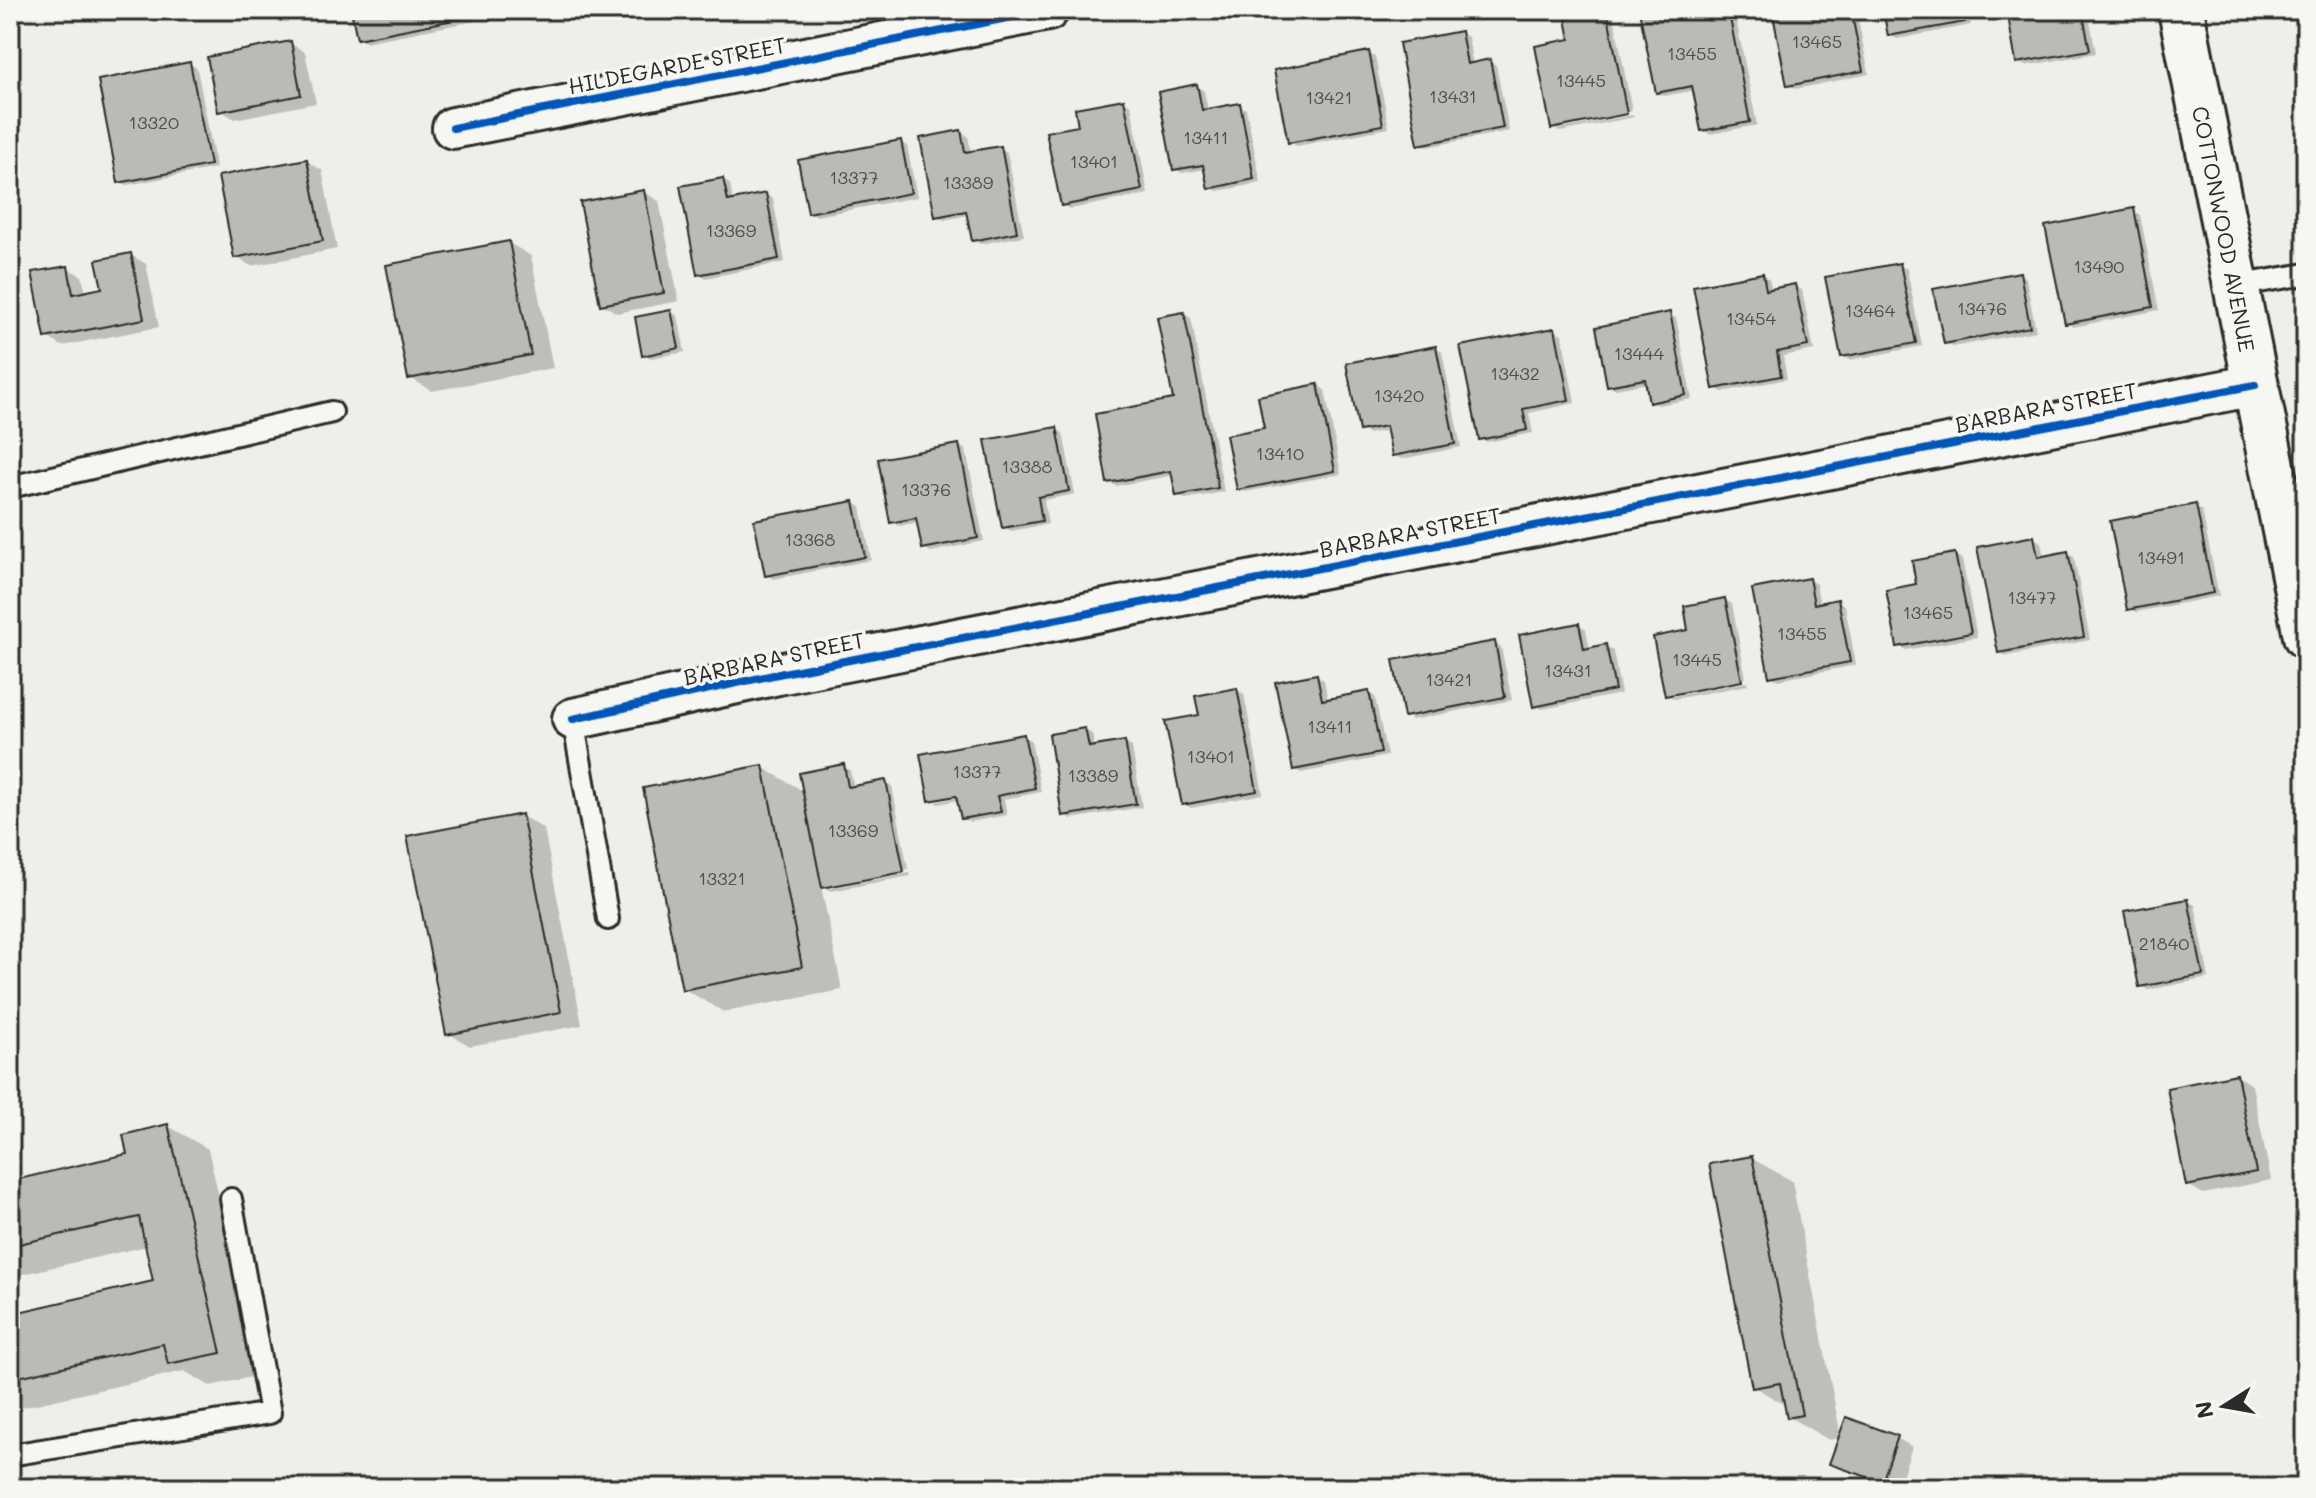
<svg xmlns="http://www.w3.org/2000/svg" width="2316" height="1498" font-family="Mali,sans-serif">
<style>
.shadow{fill:#0003}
.building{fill:#babab7;stroke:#2b2b2b;stroke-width:2}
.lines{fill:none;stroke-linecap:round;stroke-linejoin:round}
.lane-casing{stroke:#2b2b2b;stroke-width:26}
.street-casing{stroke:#2b2b2b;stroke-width:46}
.secondary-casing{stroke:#2b2b2b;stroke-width:50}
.lane{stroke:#f6f6f2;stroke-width:20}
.street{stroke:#f6f6f2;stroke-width:40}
.secondary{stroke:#f6f6f2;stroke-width:44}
.cycleway-casing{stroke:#f6f6f2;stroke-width:13}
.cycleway{stroke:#0057b8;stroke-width:8}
.labels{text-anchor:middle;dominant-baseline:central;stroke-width:7;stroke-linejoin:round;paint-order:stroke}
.number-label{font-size:18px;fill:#4f4f4e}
.street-label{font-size:22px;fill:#2b2b2b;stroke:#f6f6f2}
</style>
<rect width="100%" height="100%" fill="#eeeeea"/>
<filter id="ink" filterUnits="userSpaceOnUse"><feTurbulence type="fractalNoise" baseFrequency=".0125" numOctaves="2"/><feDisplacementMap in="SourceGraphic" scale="16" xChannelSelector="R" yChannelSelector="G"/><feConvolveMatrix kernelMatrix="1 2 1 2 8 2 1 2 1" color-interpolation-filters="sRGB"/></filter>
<g filter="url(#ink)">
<!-- shadow -->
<g class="shadow">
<polygon points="353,10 473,10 475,21 365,42 358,38"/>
<polygon points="494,10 530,10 501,16"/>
<polygon points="1597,10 1613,12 1632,111 1556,126 1556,129 1552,127 1572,40"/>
<polygon points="1641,10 1701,10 1703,20 1729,15 1736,19 1757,125 1710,134 1703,130 1695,90 1664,96 1657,92"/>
<polygon points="1774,10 1856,10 1869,74 1796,89 1788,85"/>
<polygon points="1885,10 1968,10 1971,25 1897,39 1890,35"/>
<polygon points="2009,10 2088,10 2096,53 2025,66 2018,62"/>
<polygon points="1461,33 1468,37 1473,65 1489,61 1496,65 1509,131 1427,147 1420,143"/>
<polygon points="290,43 305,52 316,103 235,119 220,110"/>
<polygon points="1368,53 1375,57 1389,128 1297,146 1290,142"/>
<polygon points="190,64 197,68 216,168 127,185 120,181"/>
<polygon points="1197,87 1204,91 1208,111 1239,105 1246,109 1261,183 1217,191 1210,187 1206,169 1182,173 1175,169"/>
<polygon points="1124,101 1131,105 1148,194 1070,209 1063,205"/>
<polygon points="1633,115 1634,117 1560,132 1556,130"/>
<polygon points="961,132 968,136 971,153 1000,148 1007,152 1024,236 980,244 973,240 968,215 944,220 937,216"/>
<polygon points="900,142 907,146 917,197 817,216 810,212"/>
<polygon points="306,161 322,170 337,249 251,266 236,257"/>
<polygon points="723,180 730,184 733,202 766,195 773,199 785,262 706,278 699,273"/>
<polygon points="644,192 659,201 679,301 617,313 602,304"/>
<polygon points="2133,211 2140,215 2159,310 2073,327 2066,322"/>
<polygon points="509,243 531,256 553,368 432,391 410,378"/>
<polygon points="131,255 146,264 159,327 62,346 47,337 67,268 82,276 86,293 104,290"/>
<polygon points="1900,265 1907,269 1922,346 1850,360 1843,356"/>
<polygon points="2019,274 2026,278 2036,331 1953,347 1946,343"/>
<polygon points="1762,275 1769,279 1772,291 1795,286 1802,290 1814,350 1783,356 1787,379 1722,392 1715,388"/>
<polygon points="671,312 678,316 685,352 651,358 644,354"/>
<polygon points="1184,314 1191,318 1224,492 1185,499 1178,495 1174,475 1116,486 1109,482 1175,401"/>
<polygon points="1669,314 1676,318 1692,399 1658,405 1651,401 1648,383 1616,389 1609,385"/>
<polygon points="1555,330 1562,334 1575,403 1529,413 1533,433 1487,442 1480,438"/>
<polygon points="1435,348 1442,352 1461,447 1401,459 1394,455 1389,430 1368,434 1361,430"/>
<polygon points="1318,386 1325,390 1341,474 1245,492 1238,488 1266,429"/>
<polygon points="1056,429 1063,433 1075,494 1044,500 1048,524 1011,531 1004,527"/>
<polygon points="959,446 966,450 984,541 931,552 924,548 919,522 899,526 892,522"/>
<polygon points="854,503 861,507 871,560 774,579 767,575"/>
<polygon points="2195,506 2202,511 2219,596 2136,612 2129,608"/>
<polygon points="2034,538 2041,542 2044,558 2067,553 2074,557 2090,640 2006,656 1999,652"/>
<polygon points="1955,555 1962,559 1977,637 1906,650 1899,646 1919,586"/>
<polygon points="1809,580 1816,584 1820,605 1838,601 1845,606 1856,665 1778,680 1771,676"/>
<polygon points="1725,600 1732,604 1746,678 1670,693 1670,697 1667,695 1691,631"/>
<polygon points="1579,625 1586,629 1590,650 1606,647 1613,651 1621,694 1542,709 1534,705"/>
<polygon points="1494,643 1501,647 1512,700 1412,720 1405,715"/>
<polygon points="1317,676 1324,680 1328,701 1368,693 1375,697 1387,756 1301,773 1294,769"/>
<polygon points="1747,682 1748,685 1674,699 1670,697"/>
<polygon points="1237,690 1244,694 1263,794 1191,808 1184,804 1202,716"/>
<polygon points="1085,730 1092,734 1095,748 1125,743 1132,747 1142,807 1071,819 1064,815"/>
<polygon points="1024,736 1031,740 1041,792 1004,799 1007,815 970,822 963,818 959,800 938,804 935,802 967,796 966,792 934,798 934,802 931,800"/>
<polygon points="843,766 850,770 854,788 885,782 892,786 908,869 827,885 827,889 821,886 842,990 724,1012 684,989 762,767 805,792"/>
<polygon points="522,816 544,829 582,1025 470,1046 448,1033"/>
<polygon points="909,873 910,876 831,891 827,889"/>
<polygon points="2188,901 2195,905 2209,978 2148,990 2141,986"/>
<polygon points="2237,1076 2252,1085 2271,1180 2203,1194 2188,1185"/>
<polygon points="168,1126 208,1149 260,1375 210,1386 184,1371 10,1410 10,1316 156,1283 147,1246 10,1277 10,1183 130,1156"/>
<polygon points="1751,1158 1792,1181 1841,1437 1897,1438 1912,1447 1898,1488 1846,1471 1831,1463 1840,1438 1829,1440 1789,1417 1787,1406 1754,1387"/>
</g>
<!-- building -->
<g class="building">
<polygon points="351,10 467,10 469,17 357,39"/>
<polygon points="1587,10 1607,10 1627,114 1551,129 1535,46 1570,39 1565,14"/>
<polygon points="1639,10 1695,10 1697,19 1729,13 1750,122 1701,131 1692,86 1656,93"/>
<polygon points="1772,10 1851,10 1863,71 1787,86"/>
<polygon points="1883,10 1963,10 1965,22 1888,36"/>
<polygon points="2007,10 2082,10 2090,50 2016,63"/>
<polygon points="1461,31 1467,64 1490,59 1503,128 1418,145 1399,43"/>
<polygon points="291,41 301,95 218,112 207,57"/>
<polygon points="1369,51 1383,125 1288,143 1274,70"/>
<polygon points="190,62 210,165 118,183 98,80"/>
<polygon points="1197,84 1202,110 1240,103 1254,179 1208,189 1203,165 1173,170 1158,92"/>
<polygon points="1124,99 1142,190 1061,206 1046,132 1078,126 1075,108"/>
<polygon points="961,130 965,152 1001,146 1017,232 972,241 966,211 935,217 920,138"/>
<polygon points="901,140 911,193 808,213 798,160"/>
<polygon points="307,159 323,241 234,258 218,176"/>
<polygon points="723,178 728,201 766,193 779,259 697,275 680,186"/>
<polygon points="644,190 664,293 600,305 580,202"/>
<polygon points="2134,208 2153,307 2065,324 2045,226"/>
<polygon points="509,241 531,355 408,379 386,265"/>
<polygon points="131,253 144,319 45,338 32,272 68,266 73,294 102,288 96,260"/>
<polygon points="1900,263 1916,343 1841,357 1825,277"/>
<polygon points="2020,272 2030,327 1944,344 1933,289"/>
<polygon points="1763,273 1766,290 1795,284 1808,346 1777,352 1781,376 1713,389 1693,286"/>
<polygon points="671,310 679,348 642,356 635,317"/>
<polygon points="1184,312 1218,488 1176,496 1171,471 1107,483 1095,414 1173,399 1157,317"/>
<polygon points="1670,312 1686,395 1649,403 1645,379 1607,386 1596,327"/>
<polygon points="1555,328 1569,400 1523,409 1527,430 1479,440 1460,346"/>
<polygon points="1436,346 1455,444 1392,456 1386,426 1359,431 1346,363"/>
<polygon points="1318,384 1335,471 1237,490 1226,435 1264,428 1258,396"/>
<polygon points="1057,427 1069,491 1038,497 1042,521 1002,528 985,440"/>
<polygon points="959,444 978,538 922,549 916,518 890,523 878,459"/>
<polygon points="854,501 865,557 765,576 754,520"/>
<polygon points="2196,504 2213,593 2127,610 2110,521"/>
<polygon points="2034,536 2038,557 2068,551 2084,637 1998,653 1977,547"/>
<polygon points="1955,553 1971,633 1897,647 1886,590 1916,584 1912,561"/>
<polygon points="1809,578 1814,604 1838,599 1850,662 1769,677 1752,589"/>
<polygon points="1725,598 1742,681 1665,696 1653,637 1688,630 1684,606"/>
<polygon points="1579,623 1584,649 1606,644 1615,690 1533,707 1519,635"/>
<polygon points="1495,641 1505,697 1404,717 1393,660"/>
<polygon points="1317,674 1322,700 1369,691 1381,753 1293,770 1275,682"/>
<polygon points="1237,688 1257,791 1182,805 1165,721 1199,715 1195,696"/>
<polygon points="1085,728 1089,747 1125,741 1136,804 1062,816 1049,734"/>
<polygon points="1024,734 1035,788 997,796 1001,812 961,819 956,796 929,801 920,754"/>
<polygon points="844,764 848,787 886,780 904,872 822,888 799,773"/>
<polygon points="763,765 802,967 682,990 643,788"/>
<polygon points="522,814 561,1012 446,1035 407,836"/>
<polygon points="2188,899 2203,975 2139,987 2124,911"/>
<polygon points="2237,1074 2256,1172 2186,1186 2167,1088"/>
<polygon points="168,1124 221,1353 168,1364 163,1344 10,1379 10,1314 153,1281 139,1217 10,1246 10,1181 127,1154 123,1135"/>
<polygon points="1752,1156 1802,1415 1787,1418 1780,1383 1752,1388 1709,1164"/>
<polygon points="1846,1417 1898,1436 1882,1482 1829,1464"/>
</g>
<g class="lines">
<defs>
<g id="lane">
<polyline points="2235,286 2306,274"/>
<polyline points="10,487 332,412"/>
<polyline points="573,719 608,919"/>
<polyline points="10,1455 270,1413 231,1199"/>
</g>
<g id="street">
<polyline points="453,128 1048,10"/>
<polyline points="573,719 778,674 2255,385"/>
</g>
<polyline id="secondary" points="2181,10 2306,636"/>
</defs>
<!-- lane casing -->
<use href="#lane" class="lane-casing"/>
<!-- street casing -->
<use href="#street" class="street-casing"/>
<!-- secondary casing -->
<use href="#secondary" class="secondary-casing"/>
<!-- lane -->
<use href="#lane" class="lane"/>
<!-- street -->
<use href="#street" class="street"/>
<!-- secondary -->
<use href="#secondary" class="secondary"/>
<defs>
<g id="cycleway">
<polyline points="453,128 1048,10"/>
<polyline points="573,719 778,674 2255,385"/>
</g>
</defs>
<!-- cycleway casing -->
<use href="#cycleway" class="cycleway-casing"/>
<!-- cycleway -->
<use href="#cycleway" class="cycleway"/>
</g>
</g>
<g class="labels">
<!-- number labels -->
<g class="number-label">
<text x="1817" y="41">13465</text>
<text x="1692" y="53">13455</text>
<text x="1581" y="80">13445</text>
<text x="1453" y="96">13431</text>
<text x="1329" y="97">13421</text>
<text x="154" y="122">13320</text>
<text x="1206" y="137">13411</text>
<text x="1094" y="161">13401</text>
<text x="854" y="177">13377</text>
<text x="968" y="182">13389</text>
<text x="731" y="230">13369</text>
<text x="2099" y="266">13490</text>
<text x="1982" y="308">13476</text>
<text x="1870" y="310">13464</text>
<text x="1751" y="318">13454</text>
<text x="1639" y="353">13444</text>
<text x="1515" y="373">13432</text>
<text x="1399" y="395">13420</text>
<text x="1280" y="453">13410</text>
<text x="1027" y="466">13388</text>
<text x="926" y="489">13376</text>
<text x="810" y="539">13368</text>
<text x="2161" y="557">13491</text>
<text x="2032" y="597">13477</text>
<text x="1928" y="612">13465</text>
<text x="1802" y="633">13455</text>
<text x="1697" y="659">13445</text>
<text x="1568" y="670">13431</text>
<text x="1449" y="679">13421</text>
<text x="1330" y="726">13411</text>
<text x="1211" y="756">13401</text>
<text x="977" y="771">13377</text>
<text x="1093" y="775">13389</text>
<text x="853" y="830">13369</text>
<text x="722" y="878">13321</text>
<text x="2164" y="943">21840</text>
</g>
<!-- street labels -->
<g class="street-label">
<text transform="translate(677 65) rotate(-11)">HILDEGARDE STREET</text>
<text transform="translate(2224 229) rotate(79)">COTTONWOOD AVENUE</text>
<text transform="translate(2046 407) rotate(-11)">BARBARA STREET</text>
<text transform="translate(1410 532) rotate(-11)">BARBARA STREET</text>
<text transform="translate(774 658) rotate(-12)">BARBARA STREET</text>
</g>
</g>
<!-- margin -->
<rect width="2316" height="1498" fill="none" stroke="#f6f6f2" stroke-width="40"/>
<rect x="20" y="20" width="2276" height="1458" fill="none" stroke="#2b2b2b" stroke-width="3" filter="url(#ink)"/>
<!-- north arrow -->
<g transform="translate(2224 1406) rotate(259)" stroke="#f6f6f2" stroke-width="6" paint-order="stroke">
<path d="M0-6L14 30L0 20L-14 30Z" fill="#2b2b2b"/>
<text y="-12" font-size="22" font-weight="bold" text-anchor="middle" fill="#2b2b2b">N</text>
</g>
</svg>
